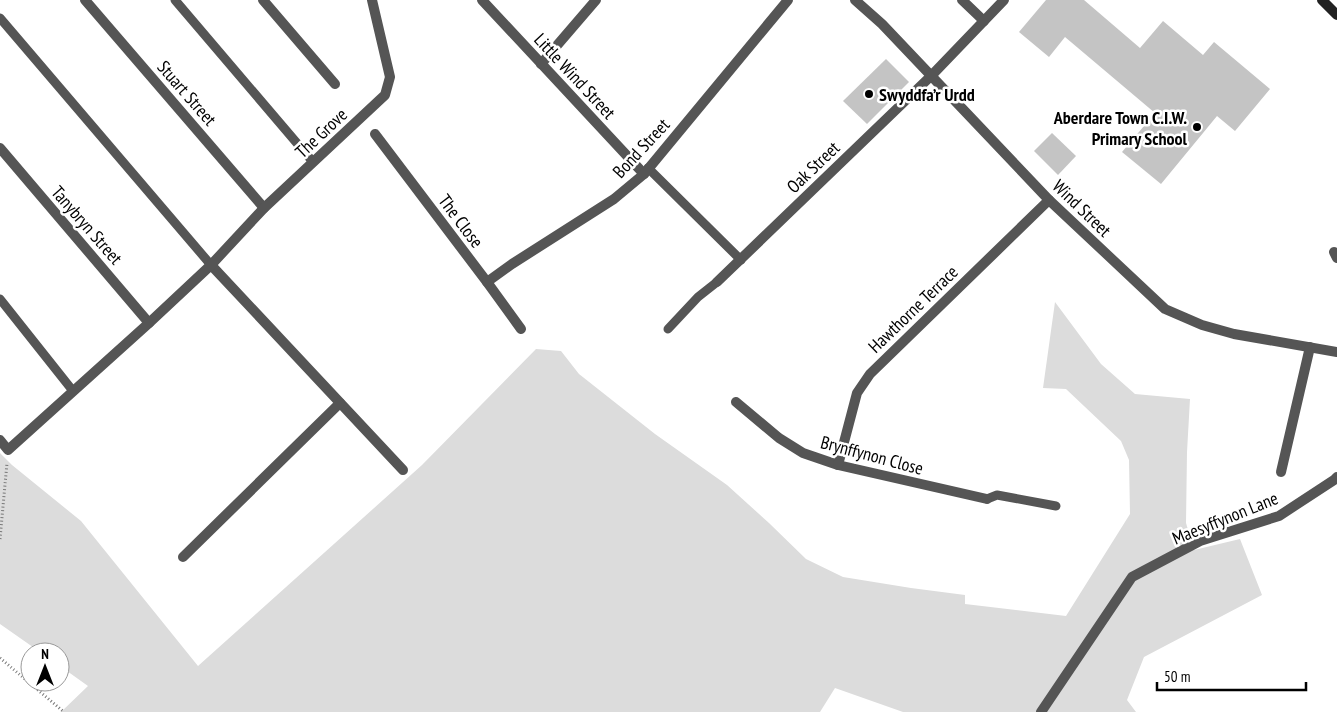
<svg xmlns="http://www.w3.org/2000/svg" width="1337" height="712" font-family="'PT Sans Narrow',sans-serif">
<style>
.green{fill:#dcdcdc}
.building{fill:#c4c4c4}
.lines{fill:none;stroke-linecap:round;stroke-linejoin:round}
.path{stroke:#777;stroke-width:3;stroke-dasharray:1 2.5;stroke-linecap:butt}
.service{stroke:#555;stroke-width:9}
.minor{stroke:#555;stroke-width:10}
.secondary{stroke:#222;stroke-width:10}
.poi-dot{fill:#000;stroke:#fff;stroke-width:2}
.labels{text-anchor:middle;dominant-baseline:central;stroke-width:5;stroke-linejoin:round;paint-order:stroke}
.street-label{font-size:18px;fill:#000;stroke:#fff}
.poi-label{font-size:18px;font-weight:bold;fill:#000;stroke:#fff;text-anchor:start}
</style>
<rect width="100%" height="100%" fill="#fff"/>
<!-- green -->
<polygon class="green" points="1055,302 1101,364 1135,394 1190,399 1187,452 1186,523 1194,550 1240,539 1262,595 1144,657 1127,700 1136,712 903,712 835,688 820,712 61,712 88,686 60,666 60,652 40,652 0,624 0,453 12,465 81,521 198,666 422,465 536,349 561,351 579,374 655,434 727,485 769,523 806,559 843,577 911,588 965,595 965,604 1066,616 1130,514 1129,460 1121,441 1066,389 1043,388"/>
<!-- building -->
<g class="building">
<polygon points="1046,0 1084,0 1140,48 1163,21 1203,55 1214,42 1270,89 1235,131 1217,116 1161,184 1122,152 1155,113 1065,37 1049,57 1019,32"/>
<polygon points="886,59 909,82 867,124 843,101"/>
<polygon points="1052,133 1076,156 1058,175 1034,151"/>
</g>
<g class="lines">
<!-- path -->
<g class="path">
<polyline points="0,539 7,463"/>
<polyline points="0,658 64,712"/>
</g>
<!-- service -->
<g class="service">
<polyline points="175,0 313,162"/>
<polyline points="0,18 211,265"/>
<polyline points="648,168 741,260"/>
<polyline points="0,299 73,391"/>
<polyline points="668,329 698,297 717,282"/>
<polyline points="987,499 997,495 1056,506"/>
</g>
<!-- minor -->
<g class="minor">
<polyline points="85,0 264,208"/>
<polyline points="263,0 335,84"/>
<polyline points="482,0 644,174"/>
<polyline points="855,0 882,24 1049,200 1165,309 1202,325 1234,334 1337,352"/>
<polyline points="962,0 984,21"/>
<polyline points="541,64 596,0"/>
<polyline points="375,134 487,282 521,329"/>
<polyline points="0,148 149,323"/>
<polyline points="1334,252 1337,258"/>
<polyline points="211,265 403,470"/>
<polyline points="487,282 512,264 614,199 644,174 788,0"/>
<polyline points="717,282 932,75 1004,0"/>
<polyline points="736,402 779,438 803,453 838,465 987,499"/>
<polyline points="0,440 8,450 149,323 211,265 264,208 385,95 390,77 372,0"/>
<polyline points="838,465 857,393 870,374 1049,200"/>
<polyline points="1281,472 1310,347"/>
<polyline points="183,557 340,403"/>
<polyline points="1041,712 1132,577 1200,541 1279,516 1334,480 1337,477"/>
</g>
<!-- secondary -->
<polyline class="secondary" points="1322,0 1337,15"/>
</g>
<!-- markers -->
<g class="poi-dot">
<circle cx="869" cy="94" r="5"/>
<circle cx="1197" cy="127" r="5"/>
</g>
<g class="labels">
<!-- street labels -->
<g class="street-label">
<text transform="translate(575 76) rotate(47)">Little Wind Street</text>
<text transform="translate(187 93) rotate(49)">Stuart Street</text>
<text transform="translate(321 133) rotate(-43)">The Grove</text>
<text transform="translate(641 148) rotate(-47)">Bond Street</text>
<text transform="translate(813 167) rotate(-44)">Oak Street</text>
<text transform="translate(1082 208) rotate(44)">Wind Street</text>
<text transform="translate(461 221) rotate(53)">The Close</text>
<text transform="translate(87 225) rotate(49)">Tanybryn Street</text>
<text transform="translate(913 309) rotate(-44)">Hawthorne Terrace</text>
<text transform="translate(872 455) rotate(15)">Brynffynon Close</text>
<text transform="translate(1225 518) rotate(-22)">Maesyffynon Lane</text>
</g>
<!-- poi labels -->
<g class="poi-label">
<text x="879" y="94">Swyddfa’r Urdd</text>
<text x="1187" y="117" text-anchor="end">Aberdare Town C.I.W.<tspan x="1187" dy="21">Primary School</tspan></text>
</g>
</g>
<!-- north arrow -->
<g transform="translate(45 667)"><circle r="24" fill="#ffffff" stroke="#999999"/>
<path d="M0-4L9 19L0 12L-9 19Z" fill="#000000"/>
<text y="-8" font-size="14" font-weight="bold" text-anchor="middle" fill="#000000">N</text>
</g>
<!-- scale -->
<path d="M1157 682v8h149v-8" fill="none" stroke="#000000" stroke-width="2.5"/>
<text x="1164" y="682" font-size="15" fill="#000000" stroke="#ffffff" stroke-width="4" paint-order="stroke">50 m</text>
</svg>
